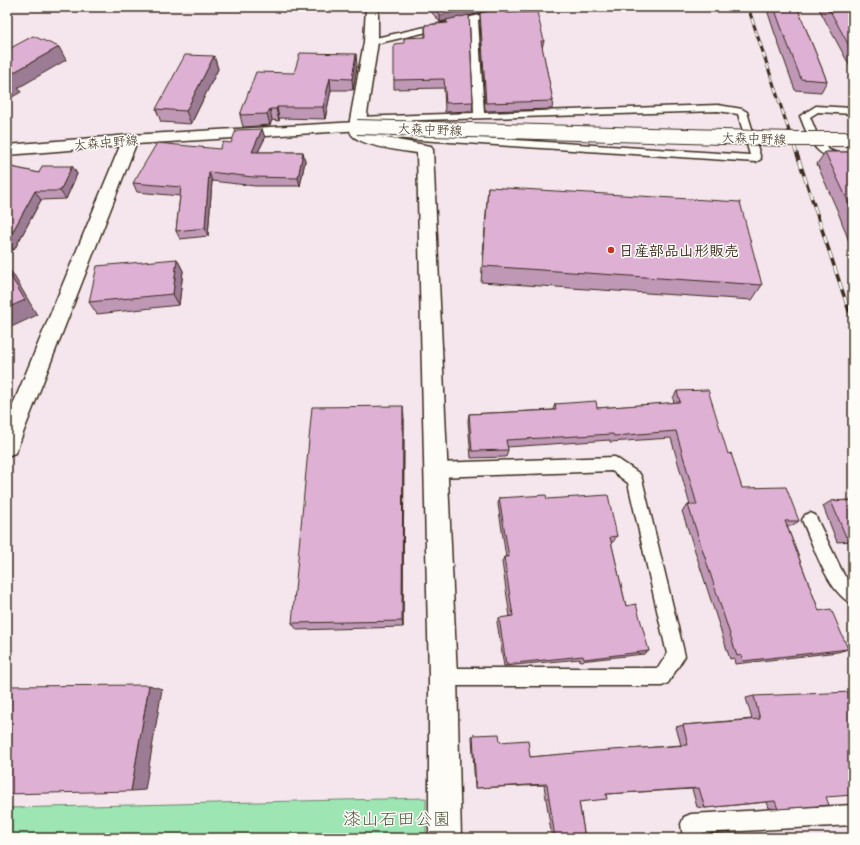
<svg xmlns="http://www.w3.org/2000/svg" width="860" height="845" font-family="'Patrick Hand','Klee One',sans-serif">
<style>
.green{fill:#9de6b4;stroke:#6c8869}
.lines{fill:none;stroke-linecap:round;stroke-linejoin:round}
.lane-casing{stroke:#3b2a1e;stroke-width:3}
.street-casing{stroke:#3b2a1e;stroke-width:3}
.secondary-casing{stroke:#3b2a1e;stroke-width:3}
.lane{fill:#fdfcf7;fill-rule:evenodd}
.street{fill:#fdfcf7;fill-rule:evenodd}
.secondary{fill:#fdfcf7;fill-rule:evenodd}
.rail-far1-casing{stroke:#3b2a1e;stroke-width:3}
.rail-casing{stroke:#3b2a1e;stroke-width:3.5}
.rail-far1{stroke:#fdfcf7;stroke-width:2;stroke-dasharray:6;stroke-linecap:butt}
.rail{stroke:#fdfcf7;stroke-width:2.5;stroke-dasharray:8;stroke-linecap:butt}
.secondary-bridge-casing{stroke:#3b2a1e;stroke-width:16;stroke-linecap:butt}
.secondary-bridge{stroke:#fdfcf7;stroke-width:14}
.wall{fill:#bf98b6;stroke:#3b2a1e}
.shaded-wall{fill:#9b7c94;stroke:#3b2a1e}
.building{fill:#deb1d4;stroke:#3b2a1e}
.poi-dot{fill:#c8321e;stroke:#fdfcf7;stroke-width:1.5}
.labels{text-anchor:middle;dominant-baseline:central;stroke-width:3;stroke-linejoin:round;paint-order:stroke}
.far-street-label{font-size:13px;fill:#3b2a1e;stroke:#fdfcf7}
.poi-label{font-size:15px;font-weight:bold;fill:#3b2a1e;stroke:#fdfcf7;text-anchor:start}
.near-park-label{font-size:18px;fill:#545944;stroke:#fdfcf7}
</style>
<rect width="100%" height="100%" fill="#f4e6ec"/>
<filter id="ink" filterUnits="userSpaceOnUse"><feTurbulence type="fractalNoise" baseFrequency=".025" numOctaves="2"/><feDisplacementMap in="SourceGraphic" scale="8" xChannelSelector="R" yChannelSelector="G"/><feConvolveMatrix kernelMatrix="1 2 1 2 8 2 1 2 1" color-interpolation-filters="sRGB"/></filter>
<g filter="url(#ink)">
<!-- green -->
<polygon class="green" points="426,798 426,838 7,838 7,808"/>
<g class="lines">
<defs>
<g id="lane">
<polygon points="516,7 522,9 478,20 484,113 718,105 742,109 747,112 761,159 756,162 374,137 369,134 374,131 750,155 738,114 718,111 355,122 353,120 358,117 474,113 470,22 371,45 367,42 371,39"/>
<path d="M816,106L853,108V114L818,112L810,117C821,143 822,154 853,155V161C817,160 812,147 800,116Z"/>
<polygon points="615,457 640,474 642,479 685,656 668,683 662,686 443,686 437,683 434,677 437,671 443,668 658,668 667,654 628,483 612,471 436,477 431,475 429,470 431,465 436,463"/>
<path d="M810,513L815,515L844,575L853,584V604C828,594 813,544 802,520L805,515Z"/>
<polygon points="853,805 853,825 702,833 703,838 683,838 681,824 684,817 691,814"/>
</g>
<path id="street" d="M366,7H378V42L366,120V131L380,137L431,146L433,150L457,677L461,838H429V677L417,153C403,151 361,146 352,135C349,132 350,124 350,120L364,42Z"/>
<polygon id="secondary" points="357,122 362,124 365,127 362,130 136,144 18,446 15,453 7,456 7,419 120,146 7,155 7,145 130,135"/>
</defs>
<!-- lane casing -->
<use href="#lane" class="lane-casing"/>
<!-- street casing -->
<use href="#street" class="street-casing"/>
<!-- secondary casing -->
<use href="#secondary" class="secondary-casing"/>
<!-- lane -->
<use href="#lane" class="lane"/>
<!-- street -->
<use href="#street" class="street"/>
<!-- secondary -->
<use href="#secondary" class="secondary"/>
<defs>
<polyline id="rail-far1" points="748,7 794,146"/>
<polyline id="rail" points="794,145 853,323"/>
</defs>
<!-- rail-far1 casing -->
<use href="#rail-far1" class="rail-far1-casing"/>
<!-- rail casing -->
<use href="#rail" class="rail-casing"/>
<!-- rail-far1 -->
<use href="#rail-far1" class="rail-far1"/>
<!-- rail -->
<use href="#rail" class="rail"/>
<defs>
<polyline id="secondary-bridge" points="357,127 792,139 853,139"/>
</defs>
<!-- secondary-bridge casing -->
<use href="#secondary-bridge" class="secondary-bridge-casing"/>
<!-- secondary-bridge -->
<use href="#secondary-bridge" class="secondary-bridge"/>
</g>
<!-- wall -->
<g class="wall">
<polygon points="427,7 495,7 494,10 506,13 544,41 542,48 553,101 552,109 485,111 480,21 480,13 469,16 473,102 472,111 445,112 444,88 394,89 394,80 404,43 425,37 425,25 446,23 446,21 440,22"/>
<polygon points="766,7 797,7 827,81 821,92 795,90 775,34"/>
<polygon points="818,7 853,7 853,72"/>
<polygon points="214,56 218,69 191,124 161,122 156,109"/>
<polygon points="357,66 353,90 331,90 325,119 279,118 279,121 272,120 270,125 243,127 240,115 294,73"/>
<polygon points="262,129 265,138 258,152 303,152 305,161 300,186 255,186 212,181 208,236 180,239 176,231 180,196 137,192 133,183 220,149"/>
<polygon points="825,152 853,152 853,252 838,212 817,164"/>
<polygon points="7,166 39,173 72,166 77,174 66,199 41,200 14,250 7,250"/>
<polygon points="488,187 762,285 752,300 481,282"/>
<polygon points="177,259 183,271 179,305 97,314 89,302"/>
<polygon points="677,391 728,454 742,488 799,521 791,526 787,526 819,611 848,649 838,652 735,664 734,658 730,659 682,511 688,505 690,505 671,438 610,442 610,440 507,447 508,450 506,457 471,458 468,421 469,414 553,410 555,404 597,408 674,403 673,398"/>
<polygon points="404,419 403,627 297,630 292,623"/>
<polygon points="499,498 547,499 617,536 613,542 611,542 626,606 649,651 644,654 580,661 580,659 504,666 497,622 499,618 510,617 502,562 504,557 506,557 498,504"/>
<polygon points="853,500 853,541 837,542 823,506 831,501"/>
<polygon points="754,696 826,797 778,809 769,808 767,802 705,808 697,807 692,789 606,794 579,802 585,838 552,838 544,785 475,788 472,737 473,735 500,742 530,757 681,745 676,727 683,725 752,719 746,698"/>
<polygon points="638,837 642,838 629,838"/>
</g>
<!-- shaded-wall -->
<g class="shaded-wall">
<polygon points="475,7 495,7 494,10 440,22 440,15"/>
<polygon points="59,47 66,60 18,88 21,92 7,100 7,76"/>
<polygon points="356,54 357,66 353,90 352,79"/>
<polygon points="214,56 218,69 191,124 186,111"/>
<polygon points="330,78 331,90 325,119 323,107"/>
<polygon points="277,107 279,118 279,121 276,109"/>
<polygon points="270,109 272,120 270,125 267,114"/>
<polygon points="262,129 265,138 254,160 252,152"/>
<polygon points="303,152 305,161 300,186 298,178"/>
<polygon points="72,166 77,174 66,199 60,191"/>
<polygon points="209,172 212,181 208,236 205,228"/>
<polygon points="35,191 41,200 14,250 7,242"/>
<polygon points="177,259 183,271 179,305 173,294"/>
<polygon points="7,267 13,274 37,315 7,329"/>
<polygon points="403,406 404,419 403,627 402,621"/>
<polygon points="149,685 162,689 145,790 131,791"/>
</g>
<!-- building -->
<g class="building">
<polygon points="433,7 475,7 440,15"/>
<polygon points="774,7 797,7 827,81 801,79 780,24"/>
<polygon points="828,7 853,7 853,53"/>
<polygon points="501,8 506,13 537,12 544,41 541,41 553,101 486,103 480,13"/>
<polygon points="469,15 473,102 446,103 444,79 394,80 394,44 404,43 404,38 426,37 425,25 448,23 446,20"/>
<polygon points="33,36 59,47 7,76 13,79 7,82 7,50"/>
<polygon points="300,53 356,54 352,79 330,78 323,107 277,107 276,109 270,109 267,114 240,115 256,72 294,73"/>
<polygon points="185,55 214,56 186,111 156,109"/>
<polygon points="262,129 252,152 303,152 298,178 253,177 209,172 205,228 176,231 181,187 133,183 157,143 220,149 223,142 231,143 236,130"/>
<polygon points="825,152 853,152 853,214 847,199"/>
<polygon points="7,166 39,173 42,166 72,166 60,191 35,191 7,242 7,193 10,188 7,187"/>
<polygon points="488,187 740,202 762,285 483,266"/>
<polygon points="177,259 173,294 89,302 97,266"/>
<polygon points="7,270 25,300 7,308"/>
<polygon points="708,390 728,454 731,453 742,488 786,487 799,521 785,521 819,611 831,609 848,649 743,661 741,655 737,656 688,505 697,505 676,431 614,436 613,434 506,440 508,450 472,451 469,414 556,410 555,404 596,401 597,408 680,402 677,391"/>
<polygon points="403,406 402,621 292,623 312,407"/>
<polygon points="546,495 547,499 608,495 617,536 610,537 626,606 636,604 649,651 584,659 583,656 506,664 499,618 513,616 504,557 509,557 499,498"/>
<polygon points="853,500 853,536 846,537 831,501"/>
<polygon points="149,685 131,791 7,794 7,686"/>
<polygon points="853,692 853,795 826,797 829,805 778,809 775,801 705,808 699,788 606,794 607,799 579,802 585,838 555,838 547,784 476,788 473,735 499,734 500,742 528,740 530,757 597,751 688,745 683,725 760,719 754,696"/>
</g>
</g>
<!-- markers -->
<circle class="poi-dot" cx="611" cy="250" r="4"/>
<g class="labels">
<!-- far-street labels -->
<g class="far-street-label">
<text transform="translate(430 129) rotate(2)">大森中野線</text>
<text transform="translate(754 138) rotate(2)">大森中野線</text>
<text transform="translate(106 142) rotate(-5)">大森中野線</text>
</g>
<!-- poi labels -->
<g class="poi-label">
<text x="619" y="250">日産部品山形販売</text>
</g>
<!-- near-park labels -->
<g class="near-park-label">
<text x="397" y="818">漆山石田公園</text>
</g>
</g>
<!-- margin -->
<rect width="860" height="845" fill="none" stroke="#fdfcf7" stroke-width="24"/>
<rect x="12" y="12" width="836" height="821" fill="none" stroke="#3b2a1e" stroke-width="1.5" filter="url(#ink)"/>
</svg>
